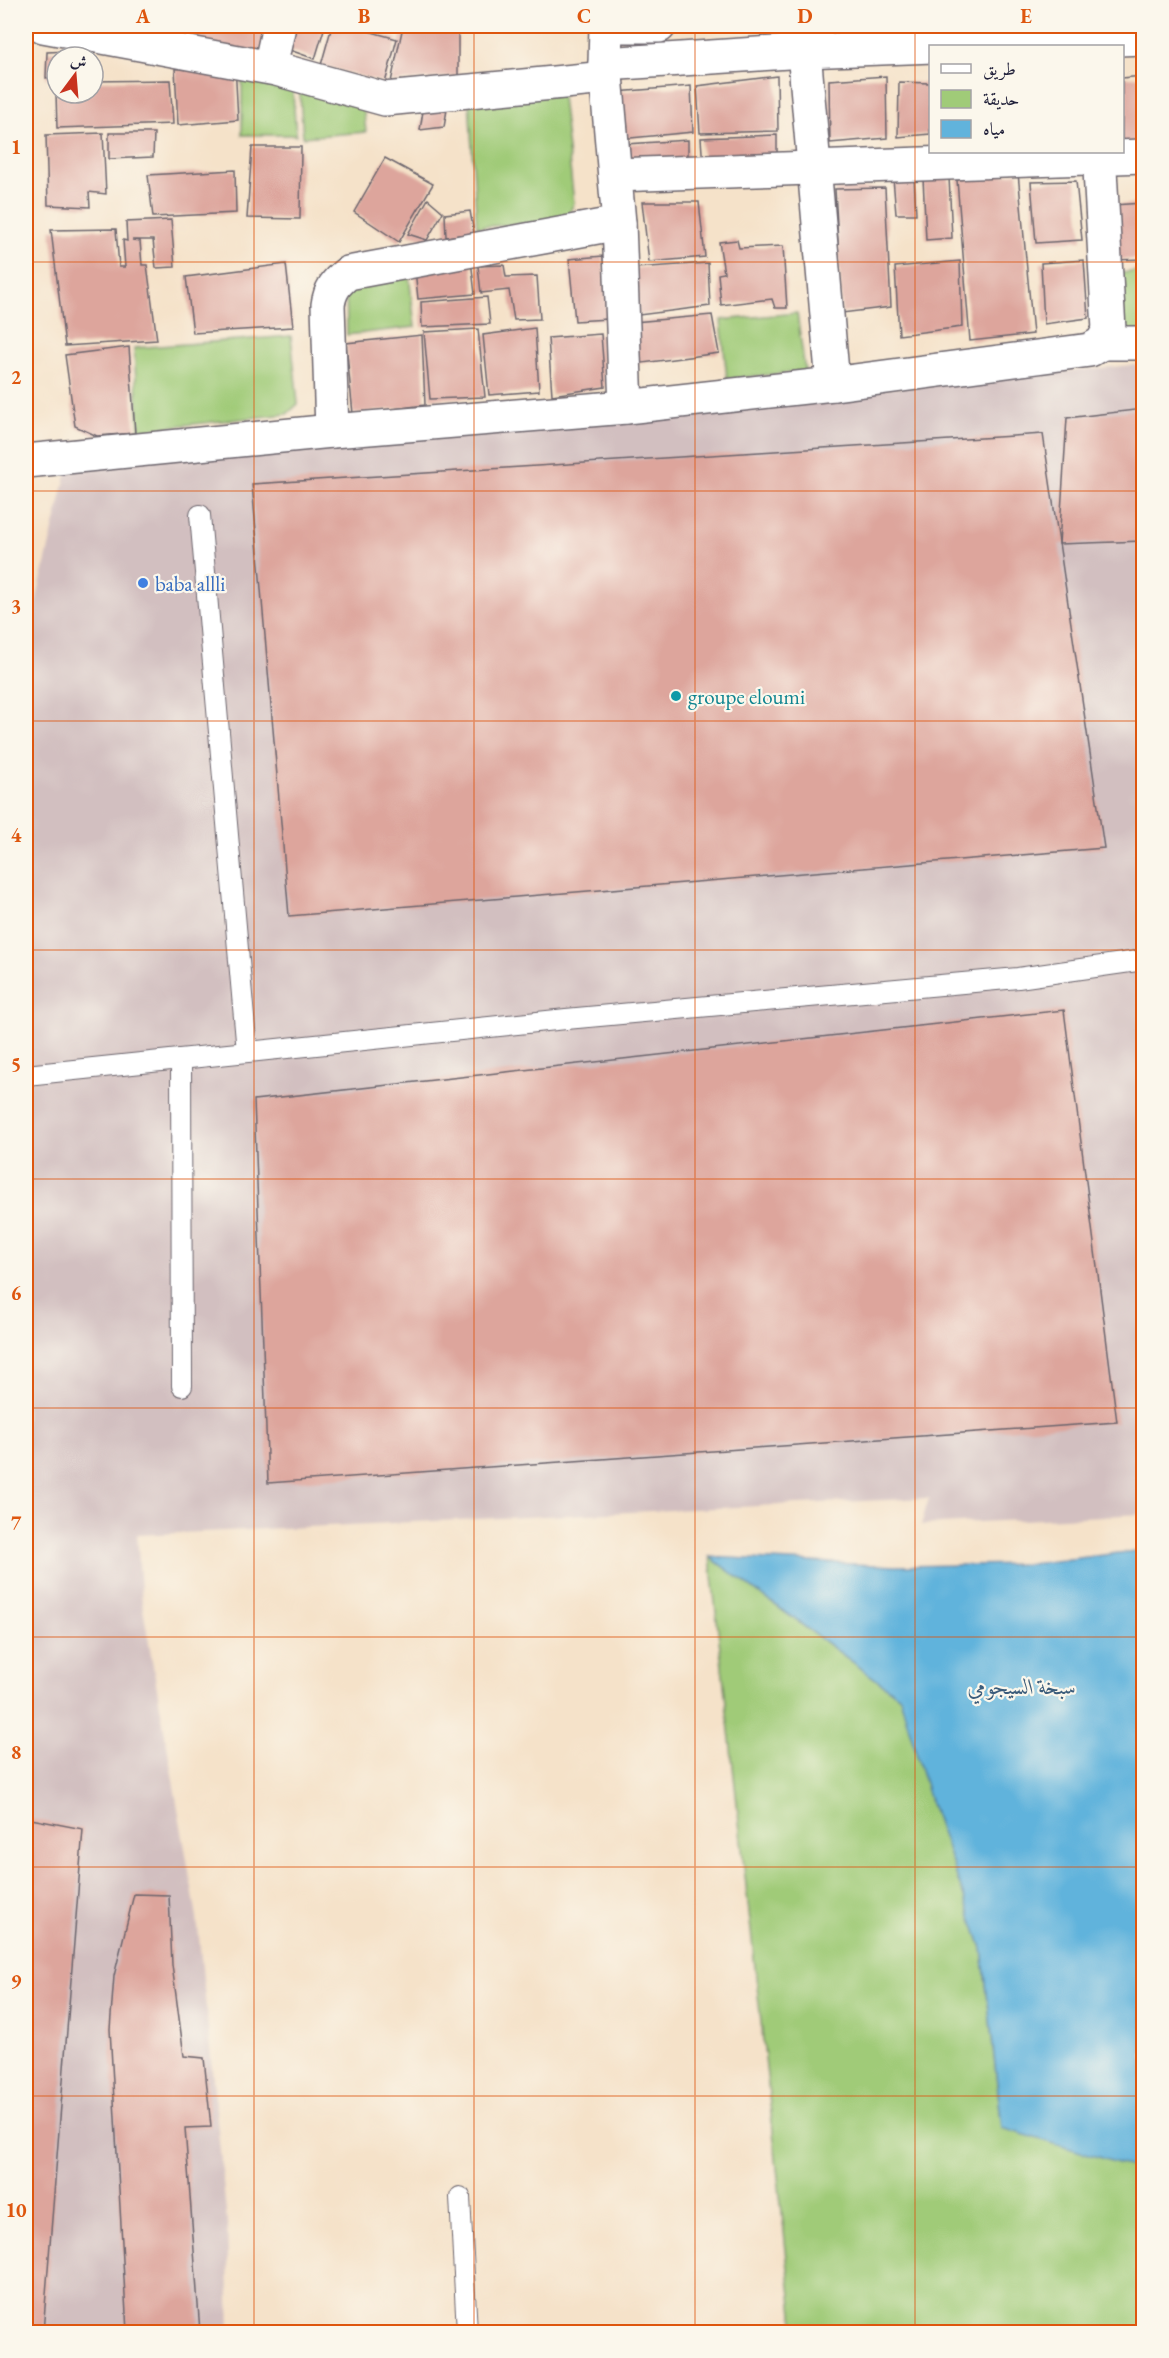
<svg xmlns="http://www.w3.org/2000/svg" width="1169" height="2358" font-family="'EB Garamond',Amiri,serif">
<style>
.industrial{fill:#d2bfc0}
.green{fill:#a0cb78;stroke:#61765a;stroke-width:1.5}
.water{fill:#61b3dc;stroke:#426a8c;stroke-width:1.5}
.building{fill:#dda59c}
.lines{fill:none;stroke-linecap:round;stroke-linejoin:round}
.lane-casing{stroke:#6c656d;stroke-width:22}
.street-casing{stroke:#6c656d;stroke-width:36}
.lane{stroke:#fff;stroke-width:20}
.street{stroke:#fff;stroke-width:33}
.grid{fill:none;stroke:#de560e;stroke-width:1.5;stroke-opacity:0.55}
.shop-dot{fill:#3f7fe0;stroke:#fbf7ec;stroke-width:2}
.culture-dot{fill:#0f9aa8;stroke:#fbf7ec;stroke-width:2}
.labels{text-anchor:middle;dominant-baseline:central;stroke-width:4.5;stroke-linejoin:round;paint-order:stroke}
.shop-label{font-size:21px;fill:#366cbe;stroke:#fbf7ec;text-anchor:start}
.culture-label{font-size:21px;fill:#0d838f;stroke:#fbf7ec;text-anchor:start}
.water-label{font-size:22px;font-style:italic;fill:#3b5c7b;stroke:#fbf7ec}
.neatline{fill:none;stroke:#de560e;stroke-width:2}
.grid-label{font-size:20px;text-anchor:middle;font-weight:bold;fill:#de560e}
</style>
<rect width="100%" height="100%" fill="#fbf7ec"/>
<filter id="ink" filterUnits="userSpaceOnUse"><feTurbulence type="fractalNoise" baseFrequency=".0167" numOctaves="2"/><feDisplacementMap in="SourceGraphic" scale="12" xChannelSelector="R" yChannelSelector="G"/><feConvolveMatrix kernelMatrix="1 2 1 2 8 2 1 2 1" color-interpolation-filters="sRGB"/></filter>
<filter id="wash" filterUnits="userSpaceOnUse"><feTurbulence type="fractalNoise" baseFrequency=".008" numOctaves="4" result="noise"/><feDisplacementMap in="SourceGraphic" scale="24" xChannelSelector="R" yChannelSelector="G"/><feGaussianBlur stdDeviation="1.35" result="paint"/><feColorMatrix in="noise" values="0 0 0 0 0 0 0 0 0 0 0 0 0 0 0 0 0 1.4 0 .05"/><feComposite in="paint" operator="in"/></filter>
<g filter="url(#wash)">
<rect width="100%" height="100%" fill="#f5e2c9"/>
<!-- industrial -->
<polygon class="industrial" points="1143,364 1143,1514 921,1525 929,1498 137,1535 142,1603 197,1917 227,2222 230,2332 26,2332 26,644 68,467"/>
<!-- green -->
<g class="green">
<polygon points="242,72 292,80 296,135 242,135"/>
<polygon points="299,83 362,96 366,132 303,137"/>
<polygon points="561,88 574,203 566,221 477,227 469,101"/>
<polygon points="1143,270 1143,333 1117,336 1116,274"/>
<polygon points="409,275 415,327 347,335 346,283"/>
<polygon points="797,313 805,371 727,379 721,320"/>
<polygon points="291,336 298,404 287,414 139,430 134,348"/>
<polygon points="710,1557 900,1697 982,1948 1002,2128 1143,2166 1143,2332 795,2332"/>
</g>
<!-- water -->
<polygon class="water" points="1143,1550 1144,1550 1143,2169 1137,2169 1002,2128 982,1948 930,1801 900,1697 710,1557 896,1566 1030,1564"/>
<g id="blocks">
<!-- building -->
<g class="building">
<polygon points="156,26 267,26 260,55 154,33"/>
<polygon points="290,26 325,26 315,59 284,48"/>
<polygon points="332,26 350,26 397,39 385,83 321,65"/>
<polygon points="403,26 458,26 458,76 391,82"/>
<polygon points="911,26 974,26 973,35 910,35"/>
<polygon points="979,26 1030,26 1030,33 979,34"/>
<polygon points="94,50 94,57 57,57 57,77 46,78 47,52"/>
<polygon points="235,64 238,120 178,125 175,69"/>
<polygon points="777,76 778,131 700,133 697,86"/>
<polygon points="886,76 887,138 830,143 829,80"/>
<polygon points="1143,76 1143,146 1122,147 1122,78"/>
<polygon points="170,80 173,124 57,128 56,93 93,93 93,81"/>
<polygon points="899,82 930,83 930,134 898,137"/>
<polygon points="691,86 693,132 620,139 616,92"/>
<polygon points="449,98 444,127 420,130 425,99"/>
<polygon points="103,133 106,194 89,192 90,207 48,205 46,135"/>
<polygon points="109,133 154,133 153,157 109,159"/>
<polygon points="777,135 777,165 703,168 701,138"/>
<polygon points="688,140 688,168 627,171 626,144"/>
<polygon points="252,147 301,147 300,219 247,218"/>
<polygon points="385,158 433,184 399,242 354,212"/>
<polygon points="235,170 236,213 153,217 148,175"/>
<polygon points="1018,173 1033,334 970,341 957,180"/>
<polygon points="914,177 916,214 896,214 893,178"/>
<polygon points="949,177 952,238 926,240 923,178"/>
<polygon points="1076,181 1082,240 1036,243 1031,182"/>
<polygon points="885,188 891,307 842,313 835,189"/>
<polygon points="428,199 443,212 427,240 408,234"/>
<polygon points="642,202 699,202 705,257 649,262"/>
<polygon points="1143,203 1143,259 1115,260 1113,205"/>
<polygon points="470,211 474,233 446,237 445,214"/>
<polygon points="171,220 175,267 156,268 153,240 132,240 140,241 142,265 147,265 157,340 65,346 51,230 116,229 119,267 125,267 123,240 127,241 126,222"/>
<polygon points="737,240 739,248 783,246 787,308 775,308 772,299 721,305 718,274 724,273 719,242"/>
<polygon points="603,256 608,319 575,321 569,259"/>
<polygon points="471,260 475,294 418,299 415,269"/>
<polygon points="1084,260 1088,318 1044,324 1041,263"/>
<polygon points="960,261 962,327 899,335 895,267"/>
<polygon points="708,263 710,306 639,315 635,268"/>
<polygon points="286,264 293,327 193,333 186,277"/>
<polygon points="504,265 506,277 537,276 540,319 514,320 509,290 481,293 478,266"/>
<polygon points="487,297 490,324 422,327 421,302"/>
<polygon points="712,315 719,353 635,364 634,322"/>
<polygon points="535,328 539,391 489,395 483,335"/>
<polygon points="478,329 485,397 430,399 424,332"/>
<polygon points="601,334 605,387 552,395 548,338"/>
<polygon points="422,335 425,405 353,414 346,343"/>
<polygon points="129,347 135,433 97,436 75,426 65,355"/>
<polygon points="1143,409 1143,541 1059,544 1067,418"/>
<polygon points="1043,434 1104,848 289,916 252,484"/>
<polygon points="1064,1010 1117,1422 268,1483 254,1100"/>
<polygon points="26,1818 83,1829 43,2332 26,2332"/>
<polygon points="134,1894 169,1895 172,1965 184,2056 204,2058 211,2127 185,2128 200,2332 127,2332 110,2029 114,1976"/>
</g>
</g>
</g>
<g filter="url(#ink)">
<use href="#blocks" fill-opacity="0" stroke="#6c656d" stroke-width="1.5"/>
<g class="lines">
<defs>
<g id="lane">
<polyline points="200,515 247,1052"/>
<polyline points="181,1059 182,1386"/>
<polyline points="26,1075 566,1019 1018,978 1144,960"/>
<polyline points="460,2197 467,2332"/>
</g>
<g id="street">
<polyline points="43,26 276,69 385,99 606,78"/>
<polyline points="606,26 659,26"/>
<polyline points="804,51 833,384"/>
<polyline points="605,64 804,51 1144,38"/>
<polyline points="270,67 279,26"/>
<polyline points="615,175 1144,156"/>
<polyline points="619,223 626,407"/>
<polyline points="1102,343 1144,343"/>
<path d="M332,431L328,305C330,290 336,282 348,273L619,223L605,64L606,26"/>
<polyline points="26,461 332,431 626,407 833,384 1090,350 1102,343 1109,330 1099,152"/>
</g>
</defs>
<!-- lane casing -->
<use href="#lane" class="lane-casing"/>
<!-- street casing -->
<use href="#street" class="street-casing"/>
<!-- lane -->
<use href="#lane" class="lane"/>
<!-- street -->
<use href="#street" class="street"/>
</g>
</g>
<!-- grid -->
<path class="grid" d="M254,26V2332M474,26V2332M695,26V2332M915,26V2332M26,262H1144M26,491H1144M26,721H1144M26,950H1144M26,1179H1144M26,1408H1144M26,1637H1144M26,1867H1144M26,2096H1144"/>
<!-- markers -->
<circle class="shop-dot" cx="143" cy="583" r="6"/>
<circle class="culture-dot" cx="676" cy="696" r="6"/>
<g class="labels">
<!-- shop labels -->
<g class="shop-label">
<text x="155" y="583">baba allli</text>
</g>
<!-- culture labels -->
<g class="culture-label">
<text x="688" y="696">groupe eloumi</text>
</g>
<!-- water labels -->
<g class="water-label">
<text x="1022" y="1686">سبخة السيجومي</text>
</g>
</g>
<!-- margin -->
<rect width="1169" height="2358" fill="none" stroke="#fbf7ec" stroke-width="66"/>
<!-- legend -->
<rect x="929" y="45" width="195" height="108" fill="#fbf7ec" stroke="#a4a2a5" stroke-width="1.5"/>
<rect x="941" y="64" width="30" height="9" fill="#ffffff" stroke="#a4a2a5" stroke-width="1.5"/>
<text x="983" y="75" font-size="18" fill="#22223b">طريق</text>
<rect x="941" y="90" width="30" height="18" fill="#a0cb78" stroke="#a4a2a5" stroke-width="1.5"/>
<text x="983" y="105" font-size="18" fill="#22223b">حديقة</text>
<rect x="941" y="120" width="30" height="18" fill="#61b3dc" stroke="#a4a2a5" stroke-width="1.5"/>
<text x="983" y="135" font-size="18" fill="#22223b">مياه</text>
<!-- north arrow -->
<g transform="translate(75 75) rotate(16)"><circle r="28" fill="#fbf7ec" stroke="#a4a2a5" stroke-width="1.5"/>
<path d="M0-4.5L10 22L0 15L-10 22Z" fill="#c8321e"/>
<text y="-9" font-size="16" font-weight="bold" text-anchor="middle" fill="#22223b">ش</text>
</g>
<rect x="33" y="33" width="1103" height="2292" class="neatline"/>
<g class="grid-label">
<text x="143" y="23">A</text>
<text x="364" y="23">B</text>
<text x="584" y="23">C</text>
<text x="805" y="23">D</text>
<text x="1026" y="23">E</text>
<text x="16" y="154">1</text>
<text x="16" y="384">2</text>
<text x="16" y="613">3</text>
<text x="16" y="842">4</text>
<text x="16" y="1071">5</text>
<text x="16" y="1300">6</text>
<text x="16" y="1530">7</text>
<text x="16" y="1759">8</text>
<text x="16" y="1988">9</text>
<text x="16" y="2217">10</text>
</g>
</svg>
